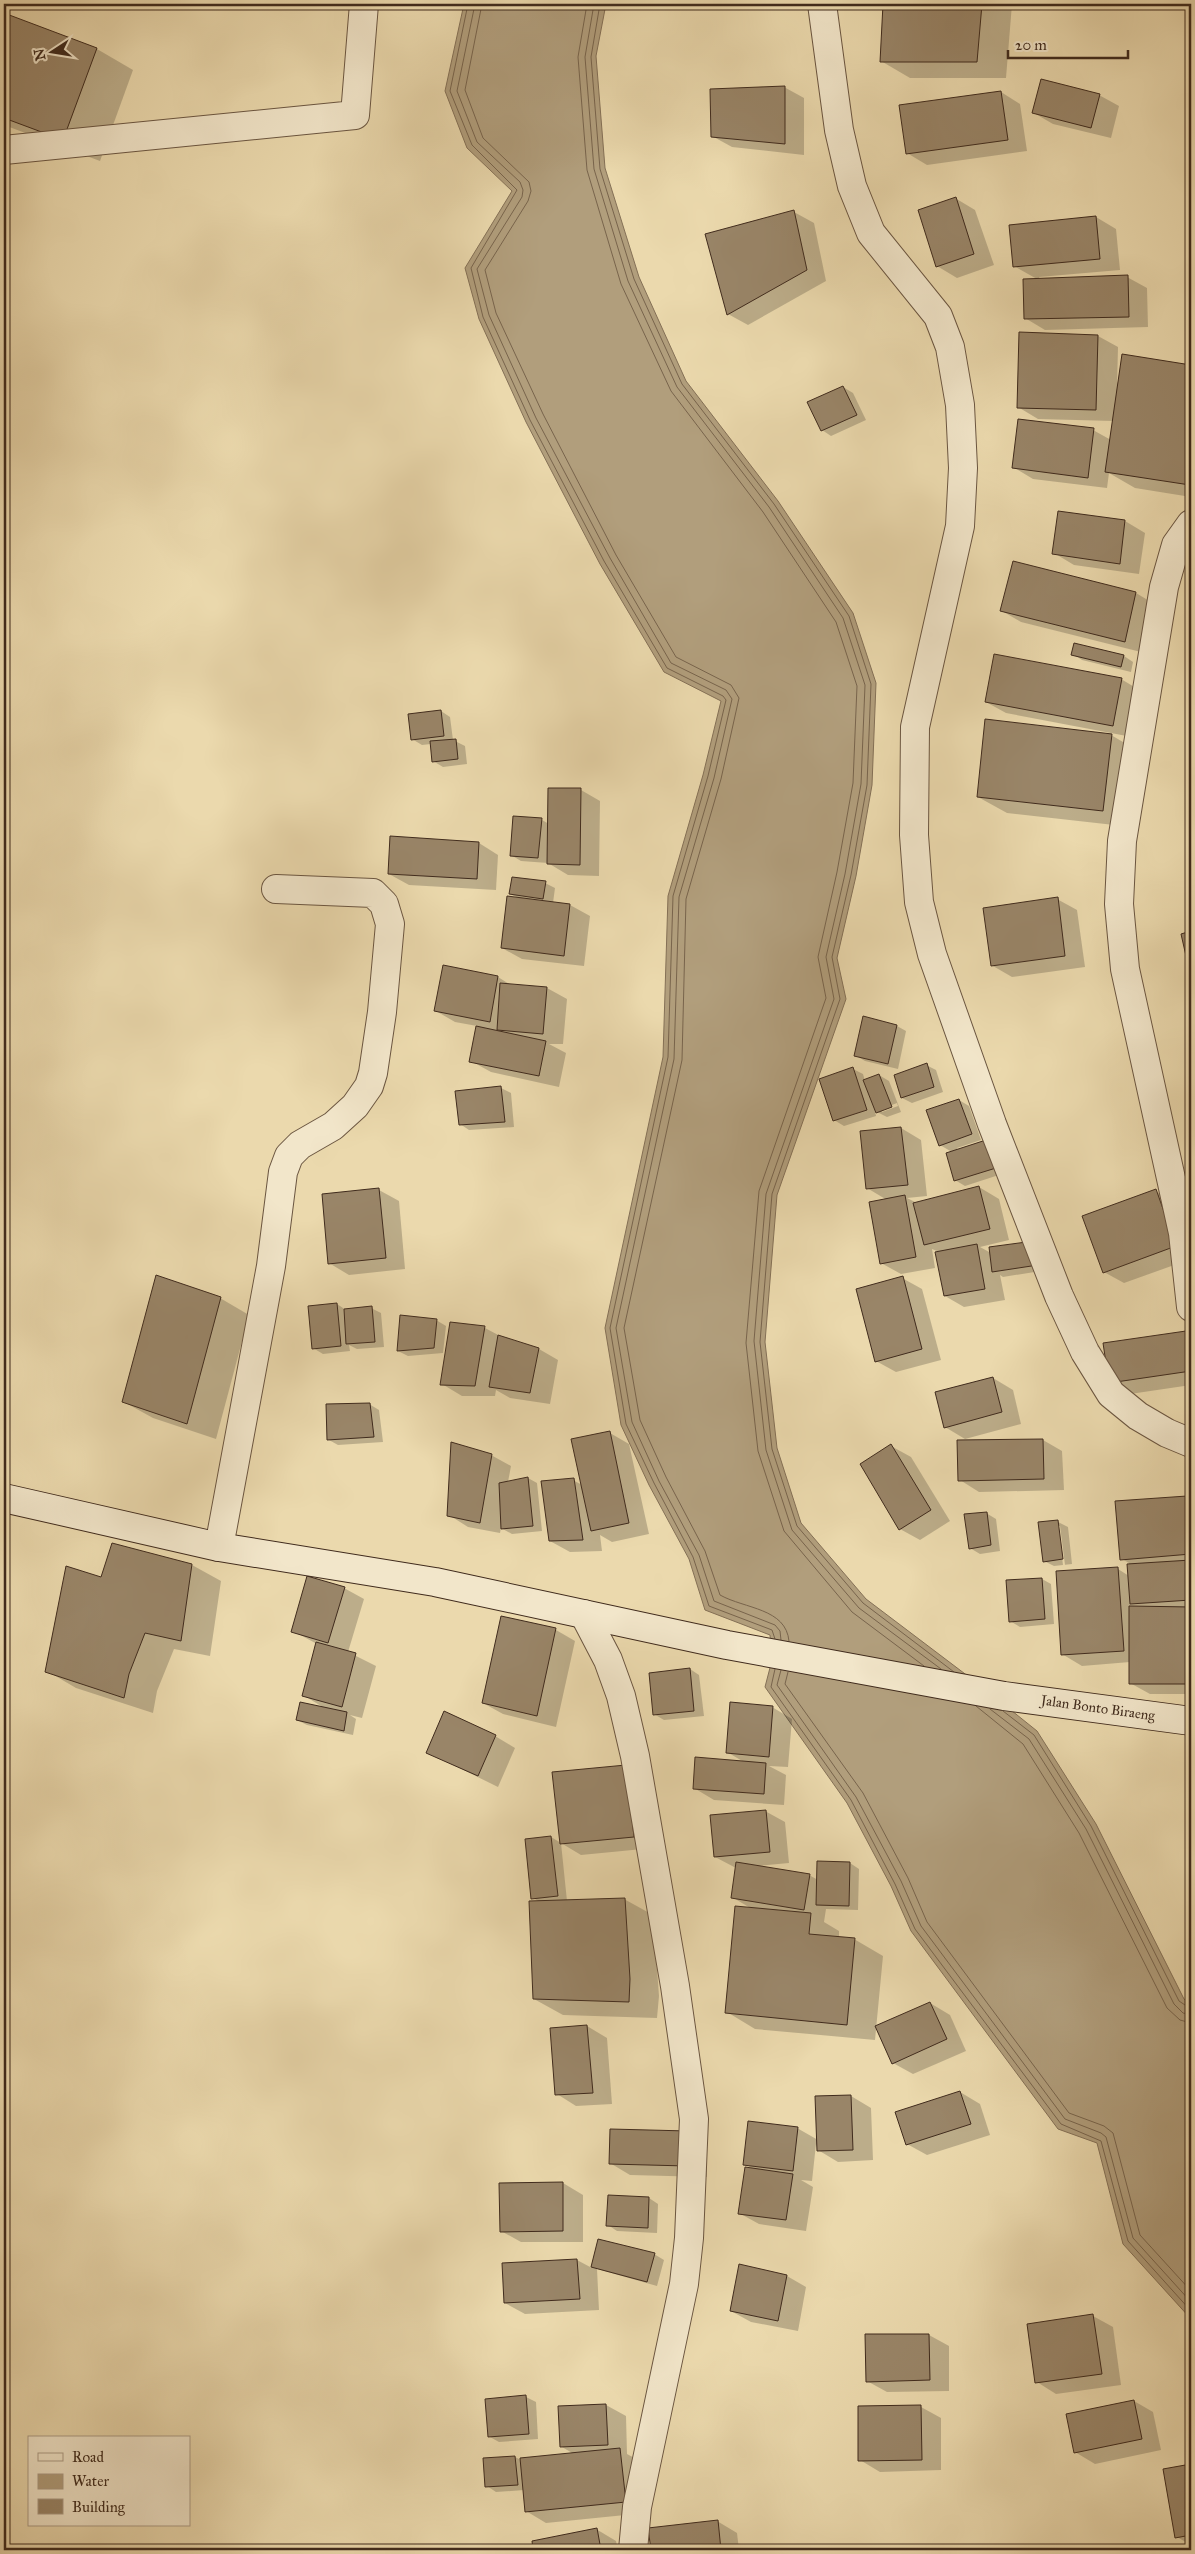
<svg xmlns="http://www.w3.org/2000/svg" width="1195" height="2554" font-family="'IM FELL Great Primer',serif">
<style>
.water{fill:#b19e7c;stroke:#847056}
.shadow{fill:#0003;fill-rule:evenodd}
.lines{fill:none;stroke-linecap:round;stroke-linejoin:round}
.shore{stroke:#78644c;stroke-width:1}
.building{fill:#998568;stroke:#402b1d}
.street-casing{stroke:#6b5641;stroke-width:30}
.secondary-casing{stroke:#402b1d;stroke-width:30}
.street{stroke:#f2e6ca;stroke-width:28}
.secondary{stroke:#f2e6ca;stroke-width:28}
.labels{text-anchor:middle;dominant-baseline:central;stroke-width:4;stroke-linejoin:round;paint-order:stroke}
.street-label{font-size:14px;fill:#402b1d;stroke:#f2e6ca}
</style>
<rect width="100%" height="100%" fill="#ebd9ad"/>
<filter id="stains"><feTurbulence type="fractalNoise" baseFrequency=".004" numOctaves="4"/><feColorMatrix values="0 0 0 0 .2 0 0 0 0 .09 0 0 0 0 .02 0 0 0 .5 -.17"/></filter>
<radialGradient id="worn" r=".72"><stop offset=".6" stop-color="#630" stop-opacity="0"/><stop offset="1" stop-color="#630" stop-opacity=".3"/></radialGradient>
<!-- water -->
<polygon class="water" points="464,4 606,4 596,56 605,168 639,277 686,381 778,501 853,613 876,683 872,785 856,876 837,958 846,999 777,1195 765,1342 777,1448 801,1523 866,1599 981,1686 1037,1731 1096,1824 1184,1999 1191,2005 1191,2319 1123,2244 1097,2143 1058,2129 911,1931 891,1886 847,1803 765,1687 772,1660 770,1635 705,1610 689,1559 649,1485 621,1425 605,1328 663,1057 668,896 703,775 721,701 664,672 600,564 526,422 479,319 465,268 512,191 467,148 445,91"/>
<!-- shadow -->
<g class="shadow">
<polygon points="884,4 1012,4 1006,78 910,78 881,61"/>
<polygon points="4,15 97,49 133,70 100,161 4,125"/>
<polygon points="784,87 804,98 804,155 732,147 712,136"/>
<polygon points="1001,92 1020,104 1027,151 927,165 907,153"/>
<polygon points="1099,95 1119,106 1111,138 1053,124 1034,113"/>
<polygon points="955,198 975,210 994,265 957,278 937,266"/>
<polygon points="794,212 814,223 826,281 748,325 728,314"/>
<polygon points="1096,217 1116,229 1120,270 1039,277 1040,279 1127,277 1147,288 1148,327 1045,330 1025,318 1037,279 1014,266"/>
<polygon points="1098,336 1118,347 1117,387 1123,356 1191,366 1191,497 1135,488 1109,473 1107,488 1033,479 1013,467 1093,430 1111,440 1114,421 1038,419 1018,407"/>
<polygon points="843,387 853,393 866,420 831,436 822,430"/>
<polygon points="1059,512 1125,521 1145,533 1139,574 1074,565 1054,553"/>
<polygon points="1013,563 1136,593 1156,605 1145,653 1021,622 1002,611"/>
<polygon points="1073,654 1124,656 1133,662 1131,672 1082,660"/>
<polygon points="1121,679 1141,691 1132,737 1006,713 986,702"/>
<polygon points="441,711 450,717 453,740 465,746 467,764 443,767 433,761 431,744 422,745 412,739"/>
<polygon points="1111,735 1140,752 1132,827 1007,813 978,797"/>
<polygon points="581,790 600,801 599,876 568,875 548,863 521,861 511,855 542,820 549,824"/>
<polygon points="479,843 498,855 496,890 409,885 389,874"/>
<polygon points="545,883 555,888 553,903 570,905 590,916 584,966 522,959 502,948 518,898 510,894"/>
<polygon points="1057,899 1077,910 1085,967 1012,977 993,966"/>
<polygon points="498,977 511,985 547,988 567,999 563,1044 549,1044 566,1053 559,1087 491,1072 471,1061 477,1026 455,1022 436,1011"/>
<polygon points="897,1026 906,1031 898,1069 865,1061 855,1055"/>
<polygon points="926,1065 936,1070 943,1092 912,1103 902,1098 895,1076"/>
<path d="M853,1069L863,1074L865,1081L879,1075L889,1081L901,1112L887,1117L875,1111L876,1116L844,1126L834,1120ZM897,1103L898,1106L882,1112V1109Z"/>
<polygon points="501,1088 511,1093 514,1127 469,1130 460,1124"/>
<polygon points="959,1100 969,1106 981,1140 957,1148 958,1150 1005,1173 965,1186 955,1180 952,1152 940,1145"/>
<polygon points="901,1128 921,1140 927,1196 907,1198 917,1203 979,1187 999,1199 1009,1240 980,1247 991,1253 990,1248 1047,1270 1003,1277 1000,1275 1005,1300 964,1307 945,1296 937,1251 932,1249 935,1268 901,1274 881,1263 887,1200 867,1188"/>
<polygon points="379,1190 399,1201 405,1269 349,1275 329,1263"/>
<polygon points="1155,1191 1175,1202 1191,1259 1124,1283 1104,1272"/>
<polygon points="902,1278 922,1289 941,1360 896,1372 876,1361"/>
<polygon points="220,1298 249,1315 216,1439 153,1418 124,1402"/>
<polygon points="337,1304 346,1310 371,1308 381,1313 384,1347 357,1349 349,1345 350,1351 323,1354 313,1348"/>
<polygon points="436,1320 446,1326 443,1353 408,1356 398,1351"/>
<polygon points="485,1328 502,1337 539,1349 558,1360 550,1404 510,1398 496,1390 495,1396 462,1396 442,1384"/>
<polygon points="1185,1333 1191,1336 1191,1385 1130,1394 1110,1382"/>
<polygon points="993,1378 1013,1390 1021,1424 965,1439 945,1427"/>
<polygon points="369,1404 379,1410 383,1442 338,1445 329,1440"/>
<polygon points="610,1433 629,1444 649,1534 612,1542 600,1535 602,1551 570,1552 550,1541 573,1480 582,1485"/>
<polygon points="1043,1440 1062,1451 1064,1490 979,1492 960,1480"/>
<polygon points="891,1446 911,1457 950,1521 920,1540 900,1529"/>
<polygon points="491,1455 511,1466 508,1482 528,1478 537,1483 542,1531 512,1534 501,1528 500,1533 468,1527 449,1515"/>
<polygon points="1187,1497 1191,1499 1191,1694 1150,1694 1130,1683 1130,1662 1082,1666 1062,1654 1118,1569 1129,1576 1129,1563 1122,1559 1117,1503"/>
<polygon points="986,1513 996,1519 1000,1551 980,1554 970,1548"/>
<path d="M1058,1522L1068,1527L1072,1564L1054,1566L1044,1561ZM1058,1526H1060L1065,1565H1063Z"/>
<polygon points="192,1565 221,1581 210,1656 174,1649 157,1691 153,1713 76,1688 47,1671 102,1579"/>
<polygon points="1042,1579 1051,1584 1054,1624 1020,1627 1010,1621"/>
<polygon points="344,1588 364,1599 348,1652 376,1666 362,1718 350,1715 356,1719 353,1735 307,1725 297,1720 326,1709 303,1695 317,1644 293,1631"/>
<polygon points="556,1630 575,1641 556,1727 503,1714 483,1703"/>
<polygon points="690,1669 699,1675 704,1716 664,1720 654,1714"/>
<polygon points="772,1707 792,1719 788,1767 769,1766 786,1775 784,1805 714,1800 694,1788 744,1762 727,1752"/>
<polygon points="495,1736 515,1748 498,1787 427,1752"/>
<polygon points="626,1766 653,1848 581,1855 561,1843 567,1901 624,1899 653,1915 659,1996 657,2018 563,2015 534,1999 540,1902 533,1898 551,1837 561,1843"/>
<polygon points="765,1811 785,1822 789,1863 758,1866 809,1875 818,1880 850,1863 859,1869 858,1910 826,1909 824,1922 839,1931 839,1938 854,1939 883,1956 875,2040 755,2029 727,2012 752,1909 732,1897 736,1868 715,1857"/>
<polygon points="930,2003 950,2015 966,2051 913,2074 893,2063"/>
<polygon points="587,2026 607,2038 612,2104 576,2106 557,2094"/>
<polygon points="960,2092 980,2104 990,2135 927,2155 907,2144"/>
<polygon points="851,2096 871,2108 873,2160 838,2162 818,2150 816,2144 812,2181 801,2180 813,2187 806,2231 759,2224 739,2213 753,2169 745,2164 797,2128 818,2140"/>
<polygon points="688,2132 707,2144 707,2177 630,2175 610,2163"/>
<polygon points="563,2183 583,2195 583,2242 521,2242 501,2231"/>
<polygon points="649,2198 658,2204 657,2233 617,2231 608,2225"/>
<polygon points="599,2240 654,2254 664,2260 657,2286 597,2269 599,2310 525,2314 505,2303 577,2260 592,2268"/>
<polygon points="787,2276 806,2287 798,2331 751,2322 731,2311"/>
<polygon points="1093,2316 1113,2327 1121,2385 1056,2394 1037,2382"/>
<polygon points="929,2335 949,2346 949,2391 887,2392 867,2381"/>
<polygon points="526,2397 536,2402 538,2439 499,2442 490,2437"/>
<polygon points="1134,2401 1153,2412 1161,2450 1095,2464 1075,2452"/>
<polygon points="606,2405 626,2416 627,2454 640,2461 645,2513 546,2523 526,2511 524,2490 496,2492 487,2486 515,2457 521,2460 574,2454 562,2447"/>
<polygon points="921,2407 941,2418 941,2470 880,2472 860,2460"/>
<polygon points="1191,2465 1191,2545 1177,2537 1164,2470"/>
<polygon points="717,2521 737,2533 739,2550 652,2550 650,2529"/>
<polygon points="596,2529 616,2541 618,2550 535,2550 533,2542"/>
</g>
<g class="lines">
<!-- shore -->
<g class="shore">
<polyline points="468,4 450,91 472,145 517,190 471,268 483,317 530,420 604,561 667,668 723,696 726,700 708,776 673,896 668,1057 610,1328 626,1424 654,1483 693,1557 709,1606 772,1630 775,1639"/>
<polyline points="475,4 457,91 477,142 520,182 523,190 522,197 477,269 489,315 536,418 610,558 671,663 726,690 732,699 714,778 679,897 674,1059 616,1328 632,1422 659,1481 699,1555 714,1601 775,1625 780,1631 781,1640"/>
<path d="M482,4L465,90L483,138L529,182L531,191L528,201L485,270L496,313L543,414L616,555L676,657L731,685L739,698L721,779L686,899L682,1060L624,1328L640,1420L666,1477L705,1551L720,1595C745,1609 786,1608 789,1641"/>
<polyline points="587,4 578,57 587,170 621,284 671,391 763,512 836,622 857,686 853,783 837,872 818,957 826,998 759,1191 746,1343 758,1451 784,1531 852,1612 924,1666"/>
<polyline points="594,4 585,57 594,169 628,281 677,387 769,507 843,618 865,685 861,784 845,874 826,957 834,999 766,1194 754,1341 766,1450 792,1530 859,1608 941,1669"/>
<polyline points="600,4 591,57 600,169 634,279 682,384 774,504 849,616 871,684 867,785 851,875 832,957 840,999 772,1194 760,1342 772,1449 797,1526 863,1603 954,1672"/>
<polyline points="775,1669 771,1687 851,1800 895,1884 915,1929 1061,2124 1101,2141 1128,2241 1191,2311"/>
<polyline points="781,1670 777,1685 856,1797 901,1881 921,1926 1065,2119 1101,2133 1106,2137 1133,2238 1191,2302"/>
<polyline points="788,1672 785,1684 863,1793 908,1878 927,1922 1069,2113 1104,2126 1113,2133 1140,2235 1191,2291"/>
<polyline points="976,1706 1023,1744 1079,1833 1167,2008 1180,2020 1191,2023"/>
<polyline points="990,1709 1029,1739 1086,1829 1174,2004 1183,2013 1191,2015"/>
<polyline points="1003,1711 1034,1735 1091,1826 1179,2001 1191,2009"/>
</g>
</g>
<!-- building -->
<g class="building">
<polygon points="883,4 982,4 977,62 880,62"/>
<polygon points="4,13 97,48 63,140 4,118"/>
<polygon points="1041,79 1100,94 1091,128 1032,113"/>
<polygon points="785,86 785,144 711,137 710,89"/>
<polygon points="1001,91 1008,140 906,154 899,105"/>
<polygon points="956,197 974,254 936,267 918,210"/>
<polygon points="794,210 807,270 727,315 705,234"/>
<polygon points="1096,216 1100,259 1013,267 1009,225"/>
<polygon points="1128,275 1129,317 1024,319 1023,279"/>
<polygon points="1019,332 1098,335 1096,410 1017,408"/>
<polygon points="1122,354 1191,365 1190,485 1105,472"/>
<polygon points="843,386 857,415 821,431 807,402"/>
<polygon points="1018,419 1094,428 1088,478 1012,468"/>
<polygon points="1058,511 1125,520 1120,564 1052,554"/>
<polygon points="1013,561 1136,592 1125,642 1000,611"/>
<polygon points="1074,643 1124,655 1121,667 1071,655"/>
<polygon points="994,654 1122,678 1113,726 985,702"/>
<polygon points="441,710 444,736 411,740 408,714"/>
<polygon points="985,719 1112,734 1103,811 977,797"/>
<polygon points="456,739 458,759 432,762 430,741"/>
<polygon points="548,788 581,788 580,865 547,864"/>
<polygon points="513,816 542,818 538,858 510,856"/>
<polygon points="390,836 479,842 477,879 388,874"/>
<polygon points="512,877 546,881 543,899 509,894"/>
<polygon points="507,896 570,904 564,956 501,948"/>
<polygon points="1058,897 1065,956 991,966 983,908"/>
<polygon points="1191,931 1191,978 1181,934"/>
<polygon points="443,965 498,976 490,1022 434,1011"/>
<polygon points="500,983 547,987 543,1034 497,1030"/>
<polygon points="863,1016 897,1025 888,1064 854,1056"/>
<polygon points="476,1026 546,1041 539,1076 469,1062"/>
<polygon points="927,1063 934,1087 901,1098 894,1075"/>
<polygon points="853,1067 867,1110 833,1121 819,1079"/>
<polygon points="879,1074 892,1107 876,1113 863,1080"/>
<polygon points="501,1086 505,1122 459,1125 455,1091"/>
<polygon points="959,1099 972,1134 939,1146 926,1110"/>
<polygon points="901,1127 908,1185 866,1189 860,1131"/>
<polygon points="986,1140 996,1168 954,1181 946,1153"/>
<polygon points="979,1186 990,1229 924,1245 913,1203"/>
<polygon points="379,1188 386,1258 328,1264 322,1194"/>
<polygon points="1156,1189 1176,1246 1103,1273 1082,1216"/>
<polygon points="905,1195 916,1257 880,1264 869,1202"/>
<polygon points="1034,1241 1038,1265 992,1272 989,1247"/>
<polygon points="977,1244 985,1289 944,1296 935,1252"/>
<polygon points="156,1275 221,1297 187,1424 122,1402"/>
<polygon points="903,1276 922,1349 875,1362 856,1289"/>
<polygon points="337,1303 341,1346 312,1349 308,1306"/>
<polygon points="372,1306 375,1342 346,1344 344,1309"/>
<polygon points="400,1315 437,1319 434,1348 397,1351"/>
<polygon points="450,1322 485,1326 475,1386 440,1385"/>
<polygon points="1186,1331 1191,1371 1109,1383 1103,1343"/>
<polygon points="498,1335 539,1348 530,1393 489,1387"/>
<polygon points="993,1377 1002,1412 944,1428 935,1392"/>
<polygon points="370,1403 374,1437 327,1440 326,1404"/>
<polygon points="610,1431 629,1523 591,1531 571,1439"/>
<polygon points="1043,1439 1044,1479 958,1481 957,1440"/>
<polygon points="451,1442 492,1454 480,1523 447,1516"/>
<polygon points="891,1444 931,1510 899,1530 860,1464"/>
<polygon points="528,1477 533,1526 501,1529 499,1483"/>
<polygon points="574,1478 583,1540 549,1541 541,1481"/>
<polygon points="1187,1496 1191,1554 1120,1560 1115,1501"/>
<polygon points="987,1512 991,1545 969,1549 964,1514"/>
<polygon points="1058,1520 1063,1559 1043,1562 1038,1522"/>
<polygon points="112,1543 192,1564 181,1641 145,1633 129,1674 124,1698 45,1672 66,1566 101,1577"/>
<polygon points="1191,1560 1191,1600 1130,1604 1127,1564"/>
<polygon points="1118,1567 1124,1651 1061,1655 1056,1571"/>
<polygon points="307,1576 345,1587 328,1643 291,1632"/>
<polygon points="1042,1578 1045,1619 1009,1622 1006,1580"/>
<polygon points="1129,1606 1191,1607 1191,1684 1129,1684"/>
<polygon points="501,1616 556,1628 537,1716 482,1703"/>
<polygon points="316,1642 356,1653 342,1707 302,1696"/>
<polygon points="690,1668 694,1711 653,1715 649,1673"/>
<polygon points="300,1702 347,1712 344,1731 296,1720"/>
<polygon points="730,1702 773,1706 769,1757 726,1753"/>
<polygon points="444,1711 496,1735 478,1776 426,1753"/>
<polygon points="695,1757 766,1763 764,1794 693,1789"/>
<polygon points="626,1765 634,1837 560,1844 552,1772"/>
<polygon points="766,1810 770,1852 714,1857 710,1815"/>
<polygon points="551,1836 558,1896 531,1899 525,1839"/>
<polygon points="817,1861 850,1862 849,1906 816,1905"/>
<polygon points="736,1862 810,1874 804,1910 731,1898"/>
<polygon points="625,1898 630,1979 629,2002 533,1999 529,1901"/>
<polygon points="735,1906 811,1913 809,1934 855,1938 847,2025 725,2013"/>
<polygon points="930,2002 947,2039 892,2064 875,2026"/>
<polygon points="587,2025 593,2093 555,2095 550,2028"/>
<polygon points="960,2091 971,2124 906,2145 895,2112"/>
<polygon points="851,2095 853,2150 817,2151 815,2096"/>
<polygon points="748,2121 798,2127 793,2171 743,2165"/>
<polygon points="610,2129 688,2131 687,2166 609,2164"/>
<polygon points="745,2167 793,2174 786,2220 738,2214"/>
<polygon points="563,2182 563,2231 500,2232 499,2183"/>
<polygon points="608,2195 649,2197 648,2228 606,2226"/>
<polygon points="598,2239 655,2253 647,2282 591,2267"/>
<polygon points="577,2259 580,2299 504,2303 502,2263"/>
<polygon points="739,2264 787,2275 778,2321 730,2311"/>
<polygon points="1093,2314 1102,2374 1035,2383 1027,2324"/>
<polygon points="865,2334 929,2334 930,2380 866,2382"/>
<polygon points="526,2395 529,2434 488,2437 485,2399"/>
<polygon points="1134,2400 1142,2439 1074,2453 1066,2414"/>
<polygon points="606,2404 608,2445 560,2447 558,2406"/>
<polygon points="921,2405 922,2460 858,2461 858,2406"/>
<polygon points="620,2448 626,2502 525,2512 520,2458"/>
<polygon points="515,2456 518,2485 485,2487 483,2458"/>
<polygon points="1191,2464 1191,2535 1175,2538 1163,2469"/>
<polygon points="718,2520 721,2550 651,2550 648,2528"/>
<polygon points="597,2528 601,2550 533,2550 532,2541"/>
</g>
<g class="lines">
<defs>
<g id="street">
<polyline points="822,4 839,130 852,186 871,233 938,316 950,347 960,405 963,468 960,526 915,727 914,835 919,902 932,954 992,1124 1059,1296 1085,1352 1111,1394 1138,1416 1167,1433 1191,1443"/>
<polyline points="4,150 355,115 364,4"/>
<polyline points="1191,524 1176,545 1164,587 1122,841 1119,904 1125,969 1183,1233 1191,1307"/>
<polyline points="219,1547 271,1266 283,1172 289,1156 300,1145 333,1126 355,1106 369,1086 373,1073 382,1012 390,924 384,904 373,893 276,889"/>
<polyline points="584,1614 608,1660 621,1696 635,1756 675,1986 694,2119 689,2238 684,2284 637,2507 633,2550"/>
</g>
<polyline id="secondary" points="4,1498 219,1547 435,1582 727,1645 1004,1696 1191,1721"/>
</defs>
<!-- street casing -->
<use href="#street" class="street-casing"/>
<!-- secondary casing -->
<use href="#secondary" class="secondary-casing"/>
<!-- street -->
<use href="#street" class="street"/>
<!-- secondary -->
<use href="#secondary" class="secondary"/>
</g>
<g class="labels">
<!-- street labels -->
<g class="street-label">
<text transform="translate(1098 1708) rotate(8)">Jalan Bonto Biraeng</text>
</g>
</g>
<!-- margin -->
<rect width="1195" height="2554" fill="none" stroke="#ebd9ad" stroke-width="20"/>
<rect x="5" y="5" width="1185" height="2544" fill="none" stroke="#402b1d" stroke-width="2.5"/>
<rect x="10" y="10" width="1175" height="2534" fill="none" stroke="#402b1d"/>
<!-- legend -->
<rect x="28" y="2436" width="162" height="90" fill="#f2e6ca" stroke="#ab9b85"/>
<rect x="38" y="2453" width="25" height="8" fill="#f2e6ca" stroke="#ab9b85"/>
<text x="72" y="2462" font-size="15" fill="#402b1d">Road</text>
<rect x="38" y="2474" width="25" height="15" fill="#b19e7c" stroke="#ab9b85"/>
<text x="72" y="2486" font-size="15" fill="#402b1d">Water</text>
<rect x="38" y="2499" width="25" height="15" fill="#998568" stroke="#ab9b85"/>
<text x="72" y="2512" font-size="15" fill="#402b1d">Building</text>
<!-- north arrow -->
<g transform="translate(52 52) rotate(258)" stroke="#f2e6ca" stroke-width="4" paint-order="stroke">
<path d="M0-4L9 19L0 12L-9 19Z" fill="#402b1d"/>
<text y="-8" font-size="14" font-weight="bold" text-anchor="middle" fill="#402b1d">N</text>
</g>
<!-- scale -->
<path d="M1008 50v8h120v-8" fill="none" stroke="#402b1d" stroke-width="2.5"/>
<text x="1015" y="50" font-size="15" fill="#402b1d" stroke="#f2e6ca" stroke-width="4" paint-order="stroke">20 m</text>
<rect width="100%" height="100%" filter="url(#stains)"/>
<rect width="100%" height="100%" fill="url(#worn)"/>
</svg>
